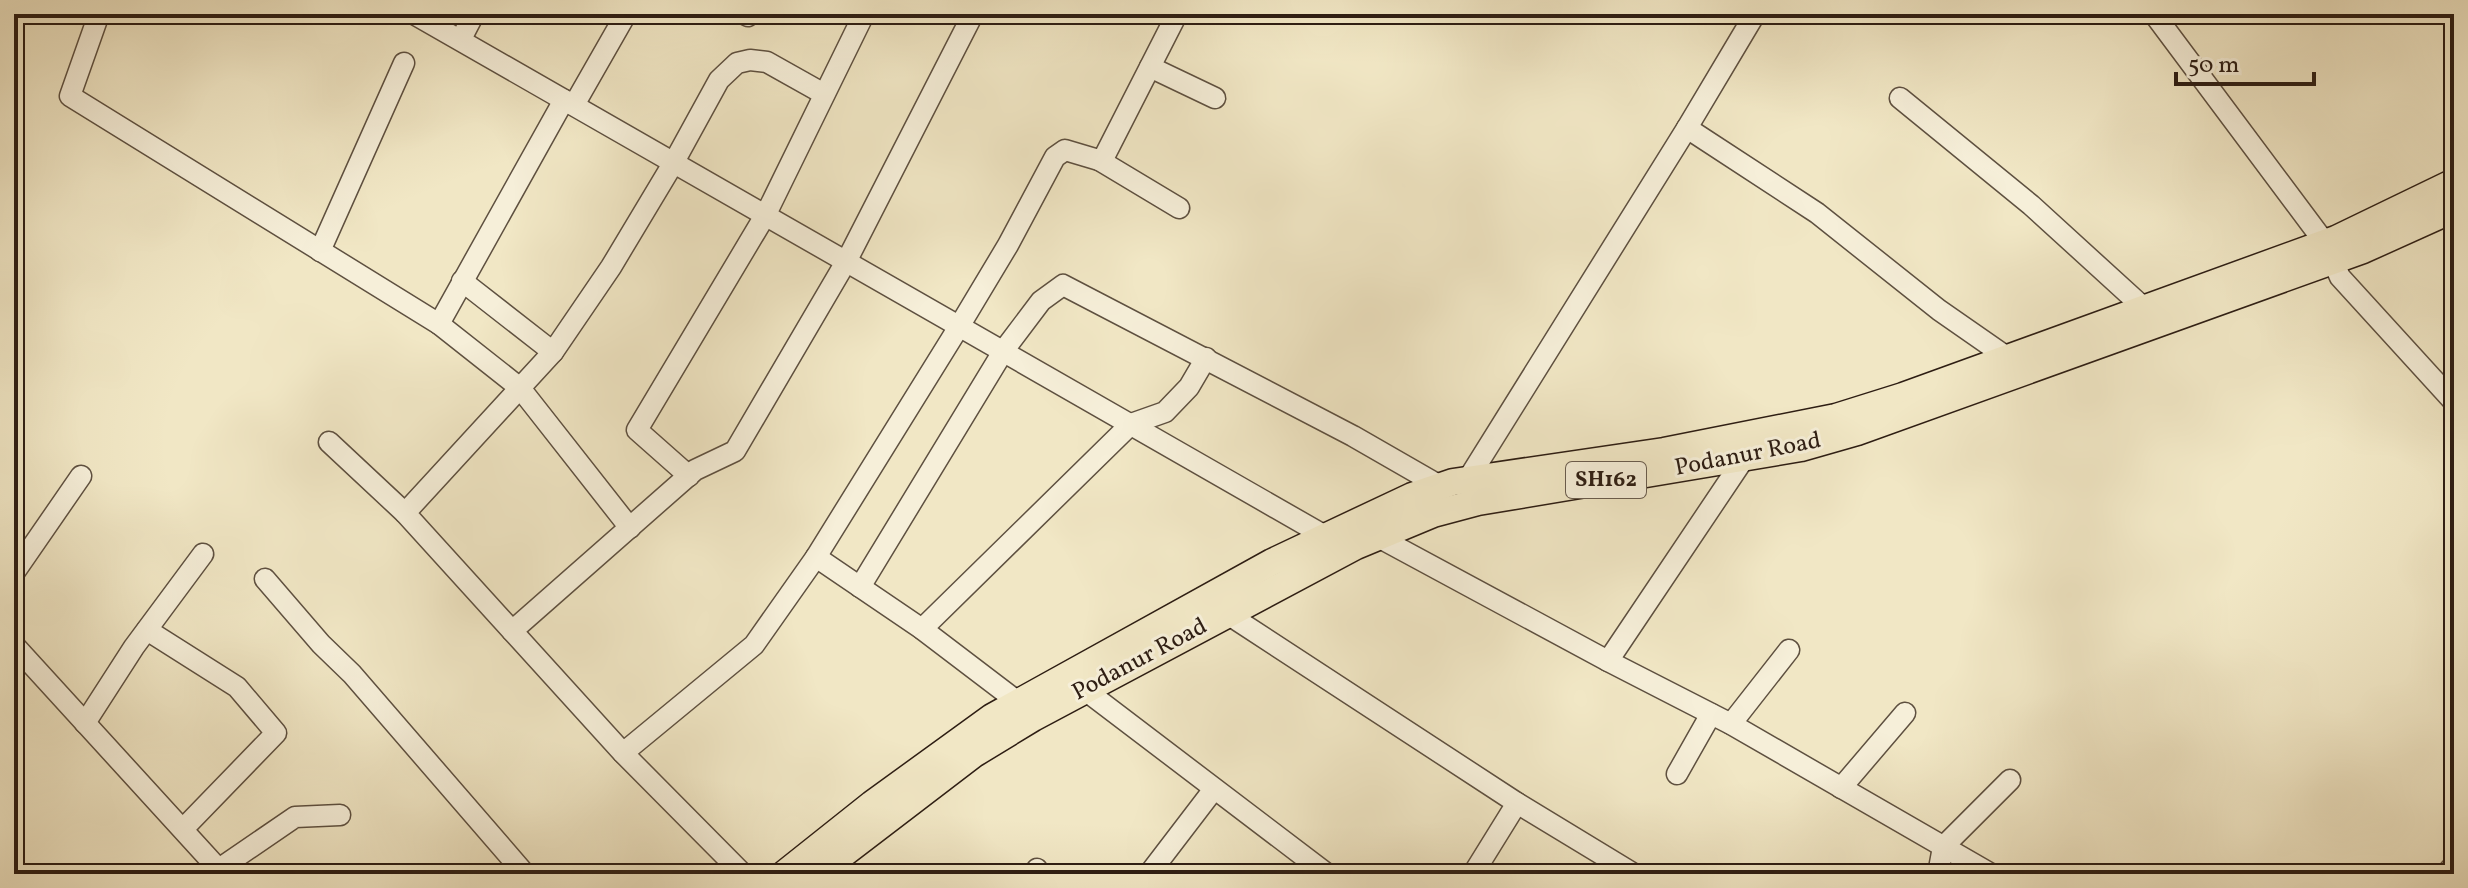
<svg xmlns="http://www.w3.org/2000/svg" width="2468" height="888" font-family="Vollkorn,serif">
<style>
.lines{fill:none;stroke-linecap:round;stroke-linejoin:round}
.minor-casing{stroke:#5e5040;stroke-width:23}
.major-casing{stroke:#2d1d13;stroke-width:29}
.minor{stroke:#f6efd9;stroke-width:20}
.major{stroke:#f1e7c5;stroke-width:26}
.labels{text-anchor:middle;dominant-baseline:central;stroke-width:6;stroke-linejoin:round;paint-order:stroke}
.shield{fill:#f6efd9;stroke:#695c4e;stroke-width:2}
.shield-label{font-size:22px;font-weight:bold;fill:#2d1d13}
.street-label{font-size:24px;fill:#2d1d13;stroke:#f6efd9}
</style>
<rect width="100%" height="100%" fill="#f1e7c5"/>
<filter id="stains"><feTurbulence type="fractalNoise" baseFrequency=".0025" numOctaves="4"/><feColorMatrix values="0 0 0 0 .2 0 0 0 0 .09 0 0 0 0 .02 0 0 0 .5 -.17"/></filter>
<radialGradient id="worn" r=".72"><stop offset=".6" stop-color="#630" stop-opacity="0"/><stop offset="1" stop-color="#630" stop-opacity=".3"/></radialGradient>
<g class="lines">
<defs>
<g id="minor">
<polyline points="99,14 70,96 439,324 564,100"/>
<polyline points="414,14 1325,536 1330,546"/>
<polyline points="744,14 748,16"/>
<polyline points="2154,14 2325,243 2340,277 2454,402"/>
<polyline points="461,39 474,14"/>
<polyline points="1150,67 1215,98"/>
<polyline points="1900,98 2031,205 2144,308"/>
<polyline points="574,105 626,14"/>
<polyline points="1687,128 1817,213 1939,310 2008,358"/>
<polyline points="1099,160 1179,208"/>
<polyline points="320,251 404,63"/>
<polyline points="462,281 553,352"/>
<polyline points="439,324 520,388 630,528"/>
<polyline points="329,442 405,513"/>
<polyline points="689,476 637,430 766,214 864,14"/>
<polyline points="1468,479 1687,128 1755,14"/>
<polyline points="1378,537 1608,661 1731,724 1991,874"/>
<polyline points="816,557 922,629 1018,702"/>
<polyline points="14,573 81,476"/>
<polyline points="265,579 321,644 352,674 525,874"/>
<polyline points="860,587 1004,350 1041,301 1063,285 1353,436 1440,486"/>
<polyline points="1226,613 1517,803 1473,874"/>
<polyline points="922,629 1131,424 1165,412 1189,387 1206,358"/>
<polyline points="147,630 237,687 276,733 183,829"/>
<polyline points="512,631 695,470 735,451 847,260 973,14"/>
<polyline points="14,645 223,874"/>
<polyline points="1608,661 1745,457"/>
<polyline points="1085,690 1327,874"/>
<polyline points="85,723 134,647 203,554"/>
<polyline points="1731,724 1789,650"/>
<polyline points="623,753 754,645 816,557 960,325 1008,245 1055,157 1065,150 1102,161 1177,14"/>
<polyline points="1677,774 1711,714"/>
<polyline points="1841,788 1905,713"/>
<polyline points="1517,803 1634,874"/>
<polyline points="219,869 295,817 340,815"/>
<polyline points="743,874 623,753 405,513 553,352 611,267 674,162 719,80 737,63 750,60 767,62 824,94"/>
<polyline points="1034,874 1037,869"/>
<polyline points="1149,874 1214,789"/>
<polyline points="1938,874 1943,847 2010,780"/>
<polyline points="2446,874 2454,865"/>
</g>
<g id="major">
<polyline points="784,874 872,804 992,717 1272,562 1412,496 1453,482 1664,451 1836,417 1903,396 2336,239 2454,182"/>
<polyline points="817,874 974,754 1033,718 1356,546 1433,514 1478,502 1801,448 1857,432 2363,250 2454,209"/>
</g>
</defs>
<!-- minor casing -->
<use href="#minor" class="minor-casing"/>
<!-- major casing -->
<use href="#major" class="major-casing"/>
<!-- minor -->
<use href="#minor" class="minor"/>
<!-- major -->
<use href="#major" class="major"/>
</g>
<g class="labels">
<!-- shield labels -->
<rect class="shield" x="1566" y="462" width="80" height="36" rx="6"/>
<g class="shield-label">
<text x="1606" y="480">SH162</text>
</g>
<!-- street labels -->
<g class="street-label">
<text transform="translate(1748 455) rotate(-11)">Podanur Road</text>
<text transform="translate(1140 660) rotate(-28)">Podanur Road</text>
</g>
</g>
<!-- margin -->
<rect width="2468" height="888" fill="none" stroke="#f1e7c5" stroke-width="48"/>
<rect x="16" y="16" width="2436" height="856" fill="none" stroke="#2d1d13" stroke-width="4"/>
<rect x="24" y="24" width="2420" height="840" fill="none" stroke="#2d1d13" stroke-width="2"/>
<!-- scale -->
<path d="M2176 72v12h138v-12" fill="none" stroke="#2d1d13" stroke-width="4"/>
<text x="2188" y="72" font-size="24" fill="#2d1d13" stroke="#f6efd9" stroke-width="6" paint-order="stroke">50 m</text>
<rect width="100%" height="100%" filter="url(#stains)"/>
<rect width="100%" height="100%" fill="url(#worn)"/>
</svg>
